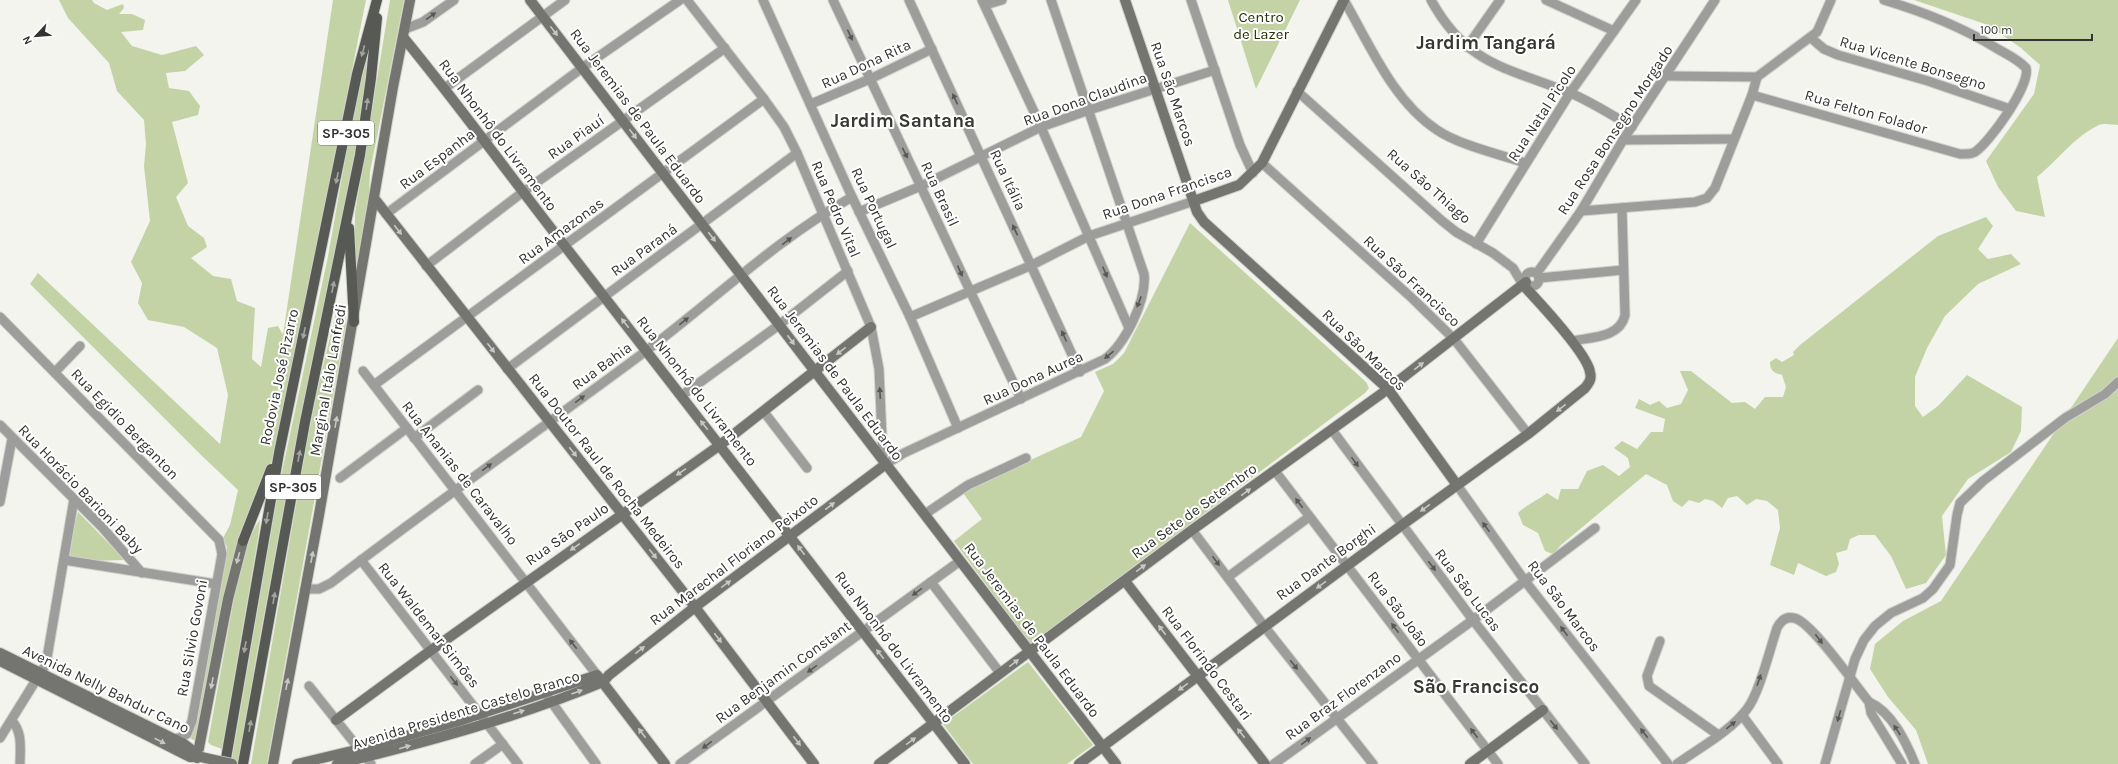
<svg xmlns="http://www.w3.org/2000/svg" width="2118" height="764" font-family="Karla,sans-serif">
<style>
.green{fill:#c4d3a6}
.lines{fill:none;stroke-linecap:round;stroke-linejoin:round}
.street-casing{stroke:#d0d1cb;stroke-width:11}
.secondary-casing{stroke:#d0d1cb;stroke-width:12}
.primary-casing{stroke:#d0d1cb;stroke-width:12}
.street{stroke:#9d9e9b;stroke-width:9}
.secondary{stroke:#747571;stroke-width:10}
.primary{stroke:#575954;stroke-width:10}
.secondary-bridge-casing{stroke:#d0d1cb;stroke-width:12;stroke-linecap:butt}
.secondary-bridge{stroke:#747571;stroke-width:10}
.oneway{fill:#585956}
.oneway2{fill:#c7c8c6}
.oneway3{fill:#a3a4a1}
.labels{text-anchor:middle;dominant-baseline:central;stroke-width:4;stroke-linejoin:round;paint-order:stroke}
.shield{fill:#fff;stroke:#70716f;stroke-width:1}
.shield-label{font-size:14px;font-weight:bold;fill:#333431}
.park-label{font-size:15px;fill:#263004;stroke:#fff}
.street-label{font-size:15px;fill:#333431;stroke:#fff}
.district-label{font-size:19px;font-weight:bold;fill:#363832;stroke:#fff}
</style>
<rect width="100%" height="100%" fill="#f2f4ed"/>
<!-- green -->
<g class="green">
<polygon points="59,0 92,0 94,3 107,10 123,4 124,8 119,14 132,14 145,20 143,30 121,32 132,46 162,55 196,46 204,55 185,71 166,73 169,88 189,91 200,106 198,115 172,122 188,183 176,197 188,226 204,238 207,247 191,258 213,276 231,279 237,301 255,308 252,359 261,367 268,328 278,326 283,335 333,0 366,0 276,450 238,544 197,741 191,739 218,584 227,547 223,538 230,525 238,490 200,454 30,284 38,273 220,444 228,395 217,348 184,327 148,320 138,303 142,283 131,262 150,221 144,166 146,144 144,120 117,91 109,63 68,18"/>
<polygon points="390,0 404,0 370,172 369,194 354,283 355,213"/>
<polygon points="1228,0 1300,0 1256,89"/>
<path d="M1914,0H2118V125C2113,125 2104,123 2099,125C2075,136 2057,161 2037,177L2045,217L2016,211L1998,187L1986,161L2034,94L2040,65L2021,48L1988,25Z"/>
<polygon points="369,46 367,79 354,155 338,244 298,430 256,658 239,764 231,764 279,486 328,256 360,76"/>
<path d="M1986,217L1993,226L1978,249L1988,259L2011,254L2021,264L1978,284L1945,316L1927,348L1915,377V406L1923,417L1938,406L1967,375L2022,407L2021,431L2011,452L1968,479L1942,516L1946,555L1926,583L1906,589L1891,556L1875,535H1859L1850,539L1847,550L1836,553L1839,564L1836,572L1826,576L1798,563L1794,575L1770,565L1780,528L1778,510L1767,501L1756,499L1747,505L1737,496L1728,498L1722,508L1713,501L1705,499L1699,503L1689,500L1682,507L1673,501L1667,485L1646,474L1561,545L1553,554L1545,551L1538,533L1523,525L1518,513C1527,504 1537,501 1547,493L1558,500L1561,489H1578L1587,471L1603,465L1619,476L1630,467L1628,458L1614,448L1622,441L1637,449L1651,432H1663L1665,419L1635,408L1639,399L1650,405L1659,401L1667,408L1681,404L1688,390L1680,371H1691L1732,403L1745,402L1755,409L1765,397H1783L1786,387L1782,375C1774,373 1770,371 1770,362L1776,358L1782,362L1794,355L1793,352L1800,345L1938,236Z"/>
<polygon points="1190,223 1366,382 1369,388 1365,393 1030,644 954,541 982,519 963,493 966,489 1081,437 1104,391 1095,372 1113,364 1124,353"/>
<polygon points="345,306 346,324 267,764 251,764 305,453 318,387 337,308"/>
<polygon points="2118,338 2118,764 1928,764 1916,730 1888,697 1870,669 1875,644 1903,621 1941,601"/>
<polygon points="78,512 125,560 89,561 69,558 71,536"/>
<polygon points="260,519 258,538 222,749 211,745 208,742 238,576 246,543"/>
<polygon points="1028,662 1093,745 1067,764 973,764 943,724"/>
</g>
<g class="lines">
<defs>
<g id="street">
<polyline points="687,0 764,99 784,127 797,153 871,327 879,369 883,460"/>
<polyline points="763,0 852,197 910,317 958,428"/>
<polyline points="833,0 1021,399"/>
<polyline points="909,0 1080,372"/>
<polyline points="982,0 1041,127 1129,328"/>
<polyline points="1191,0 1240,145 1253,173"/>
<path d="M1344,0C1370,45 1393,101 1437,130C1459,145 1499,154 1525,163"/>
<path d="M1431,0C1467,65 1505,67 1568,92C1590,101 1612,115 1632,127"/>
<polyline points="1546,0 1614,31"/>
<polyline points="985,5 1002,0"/>
<polyline points="405,29 423,22 454,0"/>
<polyline points="1811,38 1824,49 1838,55 1928,81 2010,109"/>
<polyline points="1467,47 1500,0"/>
<polyline points="1666,76 1757,77 1817,32 1831,0"/>
<polyline points="445,88 565,0"/>
<polyline points="1297,91 1441,220 1456,232 1493,253 1513,268 1523,285"/>
<path d="M1752,95L1960,154C1965,154 1970,155 1975,152C1989,143 2031,85 2026,68C2018,59 2006,54 1996,48C1960,26 1924,12 1884,0"/>
<polyline points="811,104 870,79 932,49"/>
<polyline points="1623,140 1734,139"/>
<polyline points="1262,163 1413,299 1454,339 1528,434"/>
<polyline points="1581,211 1695,202 1707,198 1715,188 1752,95 1757,77"/>
<polyline points="859,212 921,186 1041,127 1089,110 1215,70"/>
<polyline points="386,214 582,68 680,0"/>
<polyline points="1476,244 1570,93 1636,0"/>
<polyline points="426,266 523,192 725,48"/>
<circle cx="1532" cy="279" r="7"/>
<polyline points="1537,273 1581,211 1623,140 1715,0"/>
<polyline points="1539,278 1623,270"/>
<polyline points="0,317 219,540 222,554 192,721 187,734 179,738 173,739"/>
<polyline points="910,317 1032,265 1089,236 1194,201"/>
<path d="M1572,341C1592,337 1620,338 1625,315L1622,208"/>
<polyline points="507,369 797,153"/>
<polyline points="363,371 597,675"/>
<polyline points="55,372 80,346"/>
<polyline points="374,385 764,99"/>
<polyline points="681,396 779,325 848,271"/>
<polyline points="764,412 807,468"/>
<polyline points="0,425 101,526 142,573"/>
<polyline points="1332,430 1473,620 1585,764"/>
<polyline points="414,438 478,390"/>
<path d="M886,464L904,453L1105,359C1125,344 1147,300 1144,274L1051,0"/>
<polyline points="1275,471 1498,764"/>
<polyline points="340,478 407,428"/>
<polyline points="1457,485 1525,581 1668,764"/>
<polyline points="0,502 12,439"/>
<polyline points="925,514 968,485 1026,458"/>
<polyline points="1192,530 1264,626 1373,764"/>
<polyline points="64,560 216,584"/>
<polyline points="361,560 518,764"/>
<polyline points="1228,577 1309,517"/>
<polyline points="931,582 1000,673"/>
<path d="M305,589H319L331,583C434,504 541,429 646,351C714,300 777,239 852,197"/>
<polyline points="1660,641 1647,676 1649,686 1717,734"/>
<polyline points="309,686 371,764"/>
<polyline points="545,693 596,764"/>
<polyline points="1869,702 1871,713 1902,764"/>
<polyline points="1742,715 1778,764"/>
<path d="M12,721C23,733 20,749 20,764"/>
<polyline points="0,738 46,664 74,499"/>
<polyline points="475,764 503,744"/>
<polyline points="680,764 960,561"/>
<polyline points="1274,764 1473,620 1595,528"/>
<path d="M1677,764C1699,748 1731,731 1747,709C1759,694 1770,649 1777,628C1780,622 1785,616 1794,618C1811,621 1855,685 1869,702C1892,712 1906,742 1915,764"/>
<polyline points="1825,764 1855,659 1864,640 1875,626 1891,613 1923,598 1933,589 1950,565 1957,515 1960,503 1983,481 2065,418 2105,394 2118,382"/>
</g>
<g id="secondary">
<polyline points="530,0 1116,764"/>
<polyline points="1125,0 1197,212 1204,222 1388,389 1457,485"/>
<path d="M403,37C459,105 510,176 564,245C698,418 832,590 965,764"/>
<polyline points="374,198 695,607 814,764"/>
<polyline points="1194,201 1239,185 1262,163 1344,0"/>
<polyline points="1125,581 1265,764"/>
<polyline points="0,653 184,744 201,757 190,757 0,661"/>
<polyline points="336,720 430,651 720,445 871,327"/>
<polyline points="197,758 228,599 243,541"/>
<polyline points="273,764 319,515 393,87 410,0"/>
<polyline points="297,764 360,749 456,722 597,675 665,764"/>
<path d="M337,764C426,742 519,717 603,682L609,675L695,607L886,464"/>
<polyline points="879,764 1192,530 1388,389 1526,282"/>
<path d="M1079,764L1402,525L1528,434L1585,388C1589,383 1592,379 1590,372C1587,353 1538,301 1523,285"/>
<polyline points="1470,764 1543,710"/>
</g>
<g id="primary">
<polyline points="349,228 354,322"/>
<polyline points="243,541 271,469"/>
<polyline points="225,764 279,453 357,74 377,0"/>
<polyline points="243,764 305,422 360,155 371,78 377,18"/>
</g>
</defs>
<!-- street casing -->
<use href="#street" class="street-casing"/>
<!-- secondary casing -->
<use href="#secondary" class="secondary-casing"/>
<!-- primary casing -->
<use href="#primary" class="primary-casing"/>
<!-- street -->
<use href="#street" class="street"/>
<!-- secondary -->
<use href="#secondary" class="secondary"/>
<!-- primary -->
<use href="#primary" class="primary"/>
<defs>
<polyline id="secondary-bridge" points="201,757 232,764"/>
</defs>
<!-- secondary-bridge casing -->
<use href="#secondary-bridge" class="secondary-bridge-casing"/>
<!-- secondary-bridge -->
<use href="#secondary-bridge" class="secondary-bridge"/>
</g>
<!-- one-way arrows -->
<defs><path id="oneway-solid" d="M-6-.8H1V-3.2L6.5 0L1 3.2V.8H-6Z"/></defs>
<g class="oneway">
<use href="#oneway-solid" transform="translate(431 16) rotate(-36)"/>
<use href="#oneway-solid" transform="translate(850 35) rotate(65)"/>
<use href="#oneway-solid" transform="translate(955 99) rotate(-115)"/>
<use href="#oneway-solid" transform="translate(905 153) rotate(64)"/>
<use href="#oneway-solid" transform="translate(1015 230) rotate(-115)"/>
<use href="#oneway-solid" transform="translate(787 241) rotate(-37)"/>
<use href="#oneway-solid" transform="translate(960 271) rotate(66)"/>
<use href="#oneway-solid" transform="translate(1105 272) rotate(67)"/>
<use href="#oneway-solid" transform="translate(1139 302) rotate(111)"/>
<use href="#oneway-solid" transform="translate(684 321) rotate(-39)"/>
<use href="#oneway-solid" transform="translate(1064 336) rotate(-114)"/>
<use href="#oneway-solid" transform="translate(1109 355) rotate(141)"/>
<use href="#oneway-solid" transform="translate(880 393) rotate(-93)"/>
<use href="#oneway-solid" transform="translate(580 399) rotate(-36)"/>
<use href="#oneway-solid" transform="translate(1355 462) rotate(54)"/>
<use href="#oneway-solid" transform="translate(487 467) rotate(-36)"/>
<use href="#oneway-solid" transform="translate(1299 503) rotate(-127)"/>
<use href="#oneway-solid" transform="translate(1486 527) rotate(-126)"/>
<use href="#oneway-solid" transform="translate(1216 561) rotate(53)"/>
<use href="#oneway-solid" transform="translate(1432 566) rotate(53)"/>
<use href="#oneway-solid" transform="translate(917 592) rotate(144)"/>
<use href="#oneway-solid" transform="translate(1395 628) rotate(-127)"/>
<use href="#oneway-solid" transform="translate(1564 631) rotate(-127)"/>
<use href="#oneway-solid" transform="translate(1819 639) rotate(53)"/>
<use href="#oneway-solid" transform="translate(573 644) rotate(-128)"/>
<use href="#oneway-solid" transform="translate(1294 665) rotate(52)"/>
<use href="#oneway-solid" transform="translate(812 669) rotate(144)"/>
<use href="#oneway-solid" transform="translate(1759 680) rotate(-71)"/>
<use href="#oneway-solid" transform="translate(454 681) rotate(51)"/>
<use href="#oneway-solid" transform="translate(1839 716) rotate(106)"/>
<use href="#oneway-solid" transform="translate(1554 725) rotate(52)"/>
<use href="#oneway-solid" transform="translate(1731 725) rotate(-39)"/>
<use href="#oneway-solid" transform="translate(1897 730) rotate(-123)"/>
<use href="#oneway-solid" transform="translate(1474 733) rotate(-127)"/>
<use href="#oneway-solid" transform="translate(1644 733) rotate(-128)"/>
<use href="#oneway-solid" transform="translate(1306 741) rotate(-37)"/>
<use href="#oneway-solid" transform="translate(707 745) rotate(144)"/>
</g>
<g class="oneway2">
<use href="#oneway-solid" transform="translate(554 31) rotate(53)"/>
<use href="#oneway-solid" transform="translate(633 134) rotate(53)"/>
<use href="#oneway-solid" transform="translate(398 230) rotate(52)"/>
<use href="#oneway-solid" transform="translate(712 237) rotate(52)"/>
<use href="#oneway-solid" transform="translate(625 323) rotate(-128)"/>
<use href="#oneway-solid" transform="translate(791 340) rotate(53)"/>
<use href="#oneway-solid" transform="translate(491 348) rotate(52)"/>
<use href="#oneway-solid" transform="translate(841 351) rotate(142)"/>
<use href="#oneway-solid" transform="translate(1419 366) rotate(-37)"/>
<use href="#oneway-solid" transform="translate(1561 408) rotate(142)"/>
<use href="#oneway-solid" transform="translate(336 422) rotate(-80)"/>
<use href="#oneway-solid" transform="translate(704 425) rotate(-128)"/>
<use href="#oneway-solid" transform="translate(573 452) rotate(52)"/>
<use href="#oneway-solid" transform="translate(681 472) rotate(145)"/>
<use href="#oneway-solid" transform="translate(1246 492) rotate(-36)"/>
<use href="#oneway-solid" transform="translate(830 506) rotate(-37)"/>
<use href="#oneway-solid" transform="translate(1425 508) rotate(144)"/>
<use href="#oneway-solid" transform="translate(575 547) rotate(145)"/>
<use href="#oneway-solid" transform="translate(801 550) rotate(-127)"/>
<use href="#oneway-solid" transform="translate(653 554) rotate(52)"/>
<use href="#oneway-solid" transform="translate(312 557) rotate(-79)"/>
<use href="#oneway-solid" transform="translate(238 558) rotate(105)"/>
<use href="#oneway-solid" transform="translate(1141 568) rotate(-37)"/>
<use href="#oneway-solid" transform="translate(726 584) rotate(-36)"/>
<use href="#oneway-solid" transform="translate(1321 585) rotate(144)"/>
<use href="#oneway-solid" transform="translate(1162 630) rotate(-127)"/>
<use href="#oneway-solid" transform="translate(718 638) rotate(53)"/>
<use href="#oneway-solid" transform="translate(640 650) rotate(-38)"/>
<use href="#oneway-solid" transform="translate(880 654) rotate(-128)"/>
<use href="#oneway-solid" transform="translate(1014 663) rotate(-37)"/>
<use href="#oneway-solid" transform="translate(212 683) rotate(101)"/>
<use href="#oneway-solid" transform="translate(287 684) rotate(-79)"/>
<use href="#oneway-solid" transform="translate(1183 687) rotate(144)"/>
<use href="#oneway-solid" transform="translate(577 692) rotate(-20)"/>
<use href="#oneway-solid" transform="translate(519 712) rotate(-18)"/>
<use href="#oneway-solid" transform="translate(642 733) rotate(-127)"/>
<use href="#oneway-solid" transform="translate(1241 733) rotate(-128)"/>
<use href="#oneway-solid" transform="translate(160 741) rotate(27)"/>
<use href="#oneway-solid" transform="translate(797 741) rotate(53)"/>
<use href="#oneway-solid" transform="translate(911 741) rotate(-36)"/>
<use href="#oneway-solid" transform="translate(405 747) rotate(-16)"/>
</g>
<g class="oneway3">
<use href="#oneway-solid" transform="translate(363 51) rotate(105)"/>
<use href="#oneway-solid" transform="translate(367 104) rotate(-82)"/>
<use href="#oneway-solid" transform="translate(337 178) rotate(102)"/>
<use href="#oneway-solid" transform="translate(333 287) rotate(-79)"/>
<use href="#oneway-solid" transform="translate(304 333) rotate(102)"/>
<use href="#oneway-solid" transform="translate(299 456) rotate(-79)"/>
<use href="#oneway-solid" transform="translate(267 518) rotate(100)"/>
<use href="#oneway-solid" transform="translate(274 598) rotate(-80)"/>
<use href="#oneway-solid" transform="translate(245 647) rotate(100)"/>
<use href="#oneway-solid" transform="translate(250 726) rotate(-80)"/>
</g>
<g class="labels">
<!-- shield labels -->
<g class="shield">
<rect x="318" y="121" width="56" height="24" rx="3"/>
<rect x="265" y="475" width="56" height="24" rx="3"/>
</g>
<g class="shield-label">
<text x="346" y="133">SP-305</text>
<text x="293" y="487">SP-305</text>
</g>
<!-- park labels -->
<g class="park-label">
<text x="1261" y="17">Centro<tspan x="1261" dy="17">de Lazer</tspan></text>
</g>
<!-- street labels -->
<g class="street-label">
<text transform="translate(1913 63) rotate(17)">Rua Vicente Bonsegno</text>
<text transform="translate(866 64) rotate(-25)">Rua Dona Rita</text>
<text transform="translate(1173 94) rotate(71)">Rua São Marcos</text>
<text transform="translate(1085 99) rotate(-20)">Rua Dona Claudina</text>
<text transform="translate(1866 112) rotate(16)">Rua Felton Folador</text>
<text transform="translate(1542 113) rotate(-57)">Rua Natal Picolo</text>
<text transform="translate(638 116) rotate(53)">Rua Jeremias de Paula Eduardo</text>
<text transform="translate(1615 130) rotate(-57)">Rua Rosa Bonsegno Morgado</text>
<text transform="translate(498 135) rotate(53)">Rua Nhonhô do Livramento</text>
<text transform="translate(576 137) rotate(-35)">Rua Piauí</text>
<text transform="translate(437 159) rotate(-37)">Rua Espanha</text>
<text transform="translate(1008 180) rotate(65)">Rua Itália</text>
<text transform="translate(1429 186) rotate(41)">Rua São Thiago</text>
<text transform="translate(1167 193) rotate(-19)">Rua Dona Francisca</text>
<text transform="translate(940 194) rotate(65)">Rua Brasil</text>
<text transform="translate(874 208) rotate(65)">Rua Portugal</text>
<text transform="translate(836 209) rotate(67)">Rua Pedro Vital</text>
<text transform="translate(561 231) rotate(-36)">Rua Amazonas</text>
<text transform="translate(644 250) rotate(-36)">Rua Paraná</text>
<text transform="translate(1412 281) rotate(43)">Rua São Francisco</text>
<text transform="translate(1364 350) rotate(44)">Rua São Marcos</text>
<text transform="translate(602 366) rotate(-36)">Rua Bahia</text>
<text transform="translate(835 373) rotate(53)">Rua Jeremias de Paula Eduardo</text>
<text transform="translate(279 377) rotate(-78)">Rodovia José Pizarro</text>
<text transform="translate(1033 378) rotate(-25)">Rua Dona Aurea</text>
<text transform="translate(328 380) rotate(-80)">Marginal Itálo Lanfredi</text>
<text transform="translate(697 391) rotate(52)">Rua Nhonhô do Livramento</text>
<text transform="translate(125 424) rotate(46)">Rua Egidio Berganton</text>
<text transform="translate(607 471) rotate(52)">Rua Doutor Raul de Rocha Medeiros</text>
<text transform="translate(460 473) rotate(52)">Rua Ananias de Caravalho</text>
<text transform="translate(81 489) rotate(46)">Rua Horácio Barioni Baby</text>
<text transform="translate(1194 511) rotate(-36)">Rua Sete de Setembro</text>
<text transform="translate(567 534) rotate(-35)">Rua São Paulo</text>
<text transform="translate(734 560) rotate(-37)">Rua Marechal Floriano Peixoto</text>
<text transform="translate(1326 562) rotate(-36)">Rua Dante Borghi</text>
<text transform="translate(1468 590) rotate(53)">Rua São Lucas</text>
<text transform="translate(1564 606) rotate(53)">Rua São Marcos</text>
<text transform="translate(1398 609) rotate(53)">Rua São João</text>
<text transform="translate(429 625) rotate(52)">Rua Waldemar Simões</text>
<text transform="translate(1032 630) rotate(53)">Rua Jeremias de Paula Eduardo</text>
<text transform="translate(192 638) rotate(-80)">Rua Silvio Govoni</text>
<text transform="translate(894 647) rotate(53)">Rua Nhonhô do Livramento</text>
<text transform="translate(1207 663) rotate(53)">Rua Florindo Cestari</text>
<text transform="translate(783 672) rotate(-36)">Rua Benjamin Constant</text>
<text transform="translate(106 689) rotate(26)">Avenida Nelly Bahdur Cano</text>
<text transform="translate(1343 696) rotate(-36)">Rua Braz Florenzano</text>
<text transform="translate(466 710) rotate(-17)">Avenida Presidente Castelo Branco</text>
</g>
<!-- district labels -->
<g class="district-label">
<text x="1486" y="43">Jardim Tangará</text>
<text x="903" y="121">Jardim Santana</text>
<text x="1476" y="687">São Francisco</text>
</g>
</g>
<!-- north arrow -->
<g transform="translate(36 36) rotate(244)" stroke="#ffffff" stroke-width="3" paint-order="stroke">
<path d="M0-3L7 15L0 10L-7 15Z" fill="#333431"/>
<text y="-6" font-size="11" font-weight="bold" text-anchor="middle" fill="#333431">N</text>
</g>
<!-- scale -->
<path d="M1974 34v6h118v-6" fill="none" stroke="#333431" stroke-width="2"/>
<text x="1980" y="34" font-size="12" fill="#333431" stroke="#ffffff" stroke-width="3" paint-order="stroke">100 m</text>
</svg>
